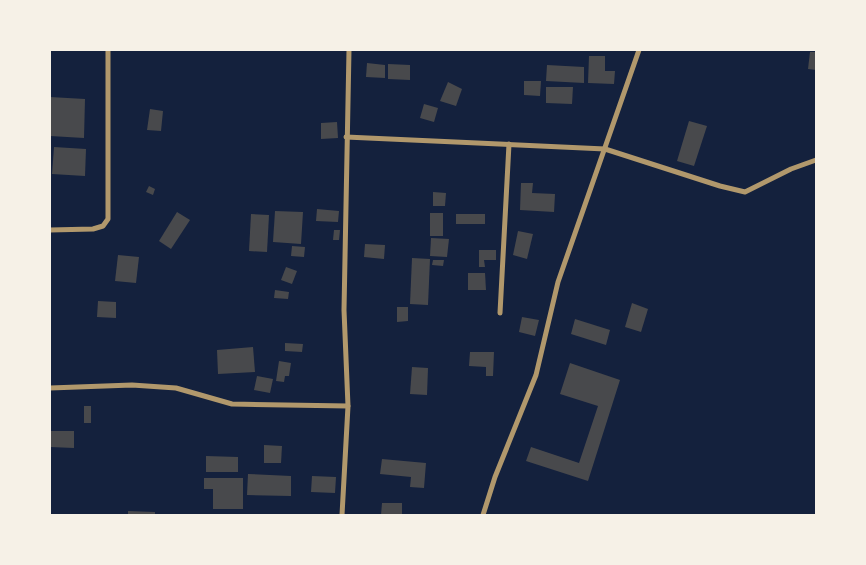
<svg xmlns="http://www.w3.org/2000/svg" width="866" height="565" font-family="'Archivo Narrow',sans-serif">
<style>
.building{fill:#48494c}
.lines{fill:none;stroke-linecap:round;stroke-linejoin:round}
.minor{stroke:#b1986c;stroke-width:5}
</style>
<rect width="100%" height="100%" fill="#14213d"/>
<!-- building -->
<g class="building">
<polygon points="810,52 816,52 816,70 808,69"/>
<polygon points="589,56 605,56 605,71 615,71 614,84 588,83"/>
<polygon points="367,63 385,65 385,78 366,77"/>
<polygon points="388,64 410,65 410,80 388,79"/>
<polygon points="547,65 584,67 584,83 546,81"/>
<polygon points="524,81 541,81 540,96 524,95"/>
<polygon points="448,82 462,89 456,106 440,101"/>
<polygon points="546,87 573,87 572,104 546,103"/>
<polygon points="50,97 85,99 84,138 50,136"/>
<polygon points="424,104 438,108 434,122 420,118"/>
<polygon points="150,109 163,111 161,131 147,130"/>
<polygon points="689,121 707,126 694,166 677,161"/>
<polygon points="337,122 338,138 321,139 321,123"/>
<polygon points="54,147 86,149 85,176 52,174"/>
<polygon points="521,183 533,183 532,193 555,194 554,212 520,210"/>
<polygon points="149,186 155,189 153,195 146,192"/>
<polygon points="433,192 446,193 445,206 433,206"/>
<polygon points="317,209 339,211 338,222 316,221"/>
<polygon points="275,211 303,212 301,244 273,242"/>
<polygon points="177,212 190,220 171,249 159,241"/>
<rect x="430" y="213" width="13" height="23"/>
<polygon points="251,214 269,215 267,252 249,251"/>
<rect x="456" y="214" width="29" height="10"/>
<polygon points="334,230 340,230 339,240 333,240"/>
<polygon points="518,231 533,234 527,259 513,255"/>
<polygon points="431,238 449,239 447,257 430,256"/>
<polygon points="365,244 385,245 384,259 364,257"/>
<polygon points="292,246 305,247 304,257 291,256"/>
<polygon points="479,250 496,250 496,260 484,260 485,267 479,267"/>
<polygon points="118,255 139,257 136,283 115,281"/>
<polygon points="412,258 430,259 428,305 410,304"/>
<polygon points="433,260 444,260 443,266 432,265"/>
<polygon points="286,267 297,271 292,284 281,280"/>
<polygon points="468,273 485,273 486,290 468,290"/>
<polygon points="275,290 289,292 288,299 274,298"/>
<polygon points="98,301 116,302 116,318 97,317"/>
<polygon points="632,303 648,309 641,332 625,327"/>
<polygon points="397,307 408,307 408,321 397,322"/>
<polygon points="522,317 539,320 535,336 519,332"/>
<polygon points="575,319 610,330 606,345 571,334"/>
<polygon points="285,343 303,344 302,352 285,351"/>
<polygon points="253,347 255,372 218,374 217,350"/>
<polygon points="470,352 494,352 493,376 486,376 486,367 469,366"/>
<polygon points="279,361 291,363 289,376 285,376 284,382 276,381"/>
<polygon points="570,363 620,380 588,481 526,461 531,447 579,463 598,406 560,394"/>
<polygon points="412,367 428,368 427,395 410,394"/>
<polygon points="257,376 273,379 270,393 254,390"/>
<rect x="84" y="406" width="7" height="17"/>
<polygon points="50,431 74,431 74,448 50,447"/>
<polygon points="264,445 282,446 281,463 264,463"/>
<polygon points="206,456 238,457 238,472 206,472"/>
<polygon points="382,459 426,463 424,488 410,487 411,477 380,474"/>
<polygon points="248,474 291,476 291,496 247,495"/>
<polygon points="312,476 336,477 335,493 311,492"/>
<polygon points="204,478 243,478 243,509 213,509 213,489 204,489"/>
<polygon points="382,503 402,503 402,515 381,515"/>
<polygon points="128,511 155,512 155,515 128,515"/>
</g>
<g class="lines">
<!-- minor -->
<g class="minor">
<polyline points="346,137 605,149 720,186 745,192 791,169 816,160"/>
<polyline points="50,230 93,229 103,226 108,219 108,50"/>
<polyline points="500,313 509,144"/>
<polyline points="50,388 132,385 176,388 232,404 348,406"/>
<polyline points="342,515 348,406 344,310 349,50"/>
<polyline points="483,515 495,477 536,375 558,282 639,50"/>
</g>
</g>
<!-- border -->
<rect width="866" height="565" fill="none" stroke="#f6f1e7" stroke-width="102"/>
</svg>
